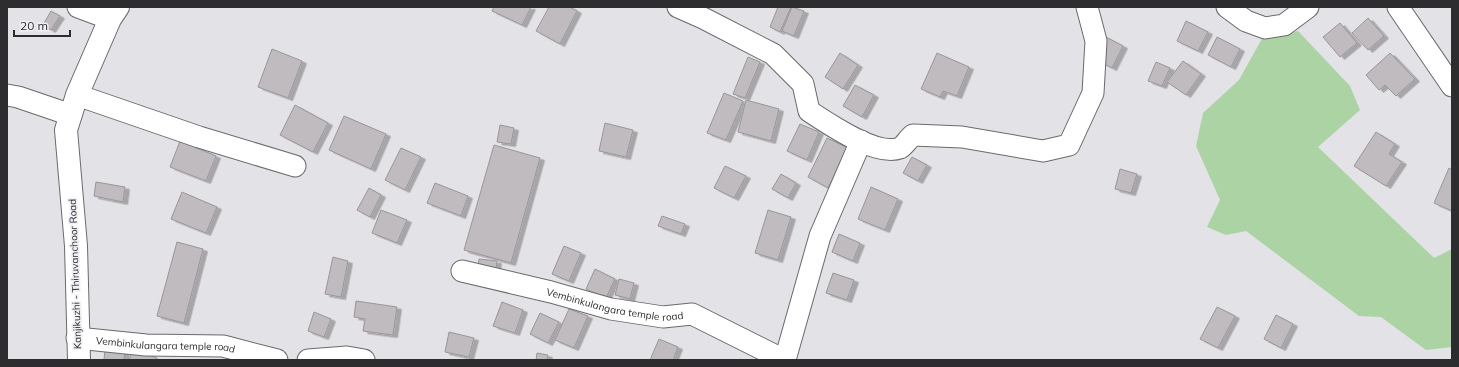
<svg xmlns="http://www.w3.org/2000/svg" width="1459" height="367" font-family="Mulish,sans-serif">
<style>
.green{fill:#acd3a4}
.building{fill:#c0bbbe;stroke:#9a9598;filter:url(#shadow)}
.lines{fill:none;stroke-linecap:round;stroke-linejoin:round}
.street-casing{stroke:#6a6a6e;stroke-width:23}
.secondary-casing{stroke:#6a6a6e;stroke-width:24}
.street{stroke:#fff;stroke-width:21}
.secondary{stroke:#fff;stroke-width:22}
.labels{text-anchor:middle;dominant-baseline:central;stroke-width:3.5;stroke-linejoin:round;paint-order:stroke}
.street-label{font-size:10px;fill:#2d2d2f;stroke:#f0eff5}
</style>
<defs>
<filter id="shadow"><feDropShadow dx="4.5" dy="2.5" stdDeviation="0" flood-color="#0004"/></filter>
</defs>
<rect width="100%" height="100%" fill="#e2e2e7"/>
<!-- green -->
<polygon class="green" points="1298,31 1350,86 1360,110 1318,147 1434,258 1452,249 1452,347 1426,350 1381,317 1359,316 1246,231 1226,235 1207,227 1220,200 1196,146 1203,113 1239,80 1264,35 1278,37"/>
<!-- building -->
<g class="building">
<polygon points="494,7 531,7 522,25 492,11"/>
<polygon points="549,7 570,7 577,11 560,44 536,31"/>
<polygon points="778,7 791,7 780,32 770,27"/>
<polygon points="792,7 804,11 794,36 782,31"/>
<polygon points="51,11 60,16 51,30 43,25"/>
<polygon points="1368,18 1384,36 1368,50 1352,33"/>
<polygon points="1186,21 1208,32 1198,51 1177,41"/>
<polygon points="1340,23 1357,43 1340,57 1323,37"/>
<polygon points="1104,36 1123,46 1112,68 1093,58"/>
<polygon points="1217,37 1240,49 1231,67 1208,55"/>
<polygon points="272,49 302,61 288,98 258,87"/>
<polygon points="840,53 858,65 843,89 825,77"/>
<polygon points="937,53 969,67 957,96 943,91 940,97 921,89"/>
<polygon points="1390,53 1415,79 1396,96 1385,85 1379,90 1366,75"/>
<polygon points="748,57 760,62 745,98 733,94"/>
<polygon points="1183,61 1201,74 1186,95 1167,82"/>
<polygon points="1156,62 1170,68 1162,86 1148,81"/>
<polygon points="855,85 874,95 862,117 843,106"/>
<polygon points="724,93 743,101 726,140 707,133"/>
<polygon points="746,100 779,109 771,141 738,132"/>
<polygon points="295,105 328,123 313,152 280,135"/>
<polygon points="344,116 386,134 371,169 329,150"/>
<polygon points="605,123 633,130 626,157 599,151"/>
<polygon points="800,124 819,132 807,160 787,151"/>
<polygon points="500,125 514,128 511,144 497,142"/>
<polygon points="1376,132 1395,144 1389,154 1402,162 1386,186 1354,166"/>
<polygon points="827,138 848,148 828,188 808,177"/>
<polygon points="180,141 216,156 206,181 170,167"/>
<polygon points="494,145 540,158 511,263 464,250"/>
<polygon points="401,148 421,157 405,190 385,180"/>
<polygon points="912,157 927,165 918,181 903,173"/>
<polygon points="725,166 746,176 734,198 714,188"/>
<polygon points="1449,168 1452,170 1452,211 1434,203"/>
<polygon points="1120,169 1137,174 1131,193 1115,189"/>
<polygon points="781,174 796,183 788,198 772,189"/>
<polygon points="96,182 125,187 123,202 94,196"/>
<polygon points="435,183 468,196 461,216 427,203"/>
<polygon points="871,187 898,199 885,230 858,219"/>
<polygon points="369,188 381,195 370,217 357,210"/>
<polygon points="182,192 217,207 206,233 171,219"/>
<polygon points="381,210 407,220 397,243 372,233"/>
<polygon points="768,210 791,217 778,260 755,253"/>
<polygon points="662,216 685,224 681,234 658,226"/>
<polygon points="839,234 860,243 853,261 832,252"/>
<polygon points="177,242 203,249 184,323 157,316"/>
<polygon points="564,246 581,253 569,281 552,274"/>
<polygon points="333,257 348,261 341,297 325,294"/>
<polygon points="479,259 497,261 496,269 478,267"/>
<polygon points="595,269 615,279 606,298 586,289"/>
<polygon points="833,273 854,280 847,300 826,293"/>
<polygon points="619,279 634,283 630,299 615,295"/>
<polygon points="356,301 397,307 393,335 363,331 365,319 354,317"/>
<polygon points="502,302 523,310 515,333 493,326"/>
<polygon points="1217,307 1235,316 1218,348 1200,339"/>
<polygon points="569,309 588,316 574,348 555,340"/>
<polygon points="314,312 331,319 324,337 308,331"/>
<polygon points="540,313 559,322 548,343 530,334"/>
<polygon points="1276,315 1293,324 1281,348 1264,339"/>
<polygon points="449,332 474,338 469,357 445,352"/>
<polygon points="659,339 678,347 673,360 650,360"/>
<polygon points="105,348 125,350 124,360 104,360"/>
<polygon points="133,349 157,358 156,360 129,360"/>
<polygon points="537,353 548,355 547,360 536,360"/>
</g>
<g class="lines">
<defs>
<g id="street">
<polyline points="78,7 110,19"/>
<path d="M678,7L703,18L773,54L803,84L809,111C829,124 876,157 900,148C904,146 909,138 913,135L962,137L1043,151L1069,145L1093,93L1096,41L1087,7"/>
<polyline points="1227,7 1246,21 1265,28 1284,25 1308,7"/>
<polyline points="1398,7 1452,86"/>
<polyline points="7,95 18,97 71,115"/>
<polyline points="77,95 199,137 295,166"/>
<path id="s1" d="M462,271L551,292L611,309L663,317L692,314L784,360"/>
<path id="s2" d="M77,338L146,345L223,346L277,360"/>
<polyline points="308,360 347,357 364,360"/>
<polyline points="785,360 820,236 861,141"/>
</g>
<polyline id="secondary" points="79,360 76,246 66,130 77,95 110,19 118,7"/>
</defs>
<!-- street casing -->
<use href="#street" class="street-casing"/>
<!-- secondary casing -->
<use href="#secondary" class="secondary-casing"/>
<!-- street -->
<use href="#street" class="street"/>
<!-- secondary -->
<use href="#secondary" class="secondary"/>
</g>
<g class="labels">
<!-- street labels -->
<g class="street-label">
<text transform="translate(75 274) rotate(-92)">Kanjikuzhi - Thiruvanchoor Road</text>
<text stroke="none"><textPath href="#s1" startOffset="157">Vembinkulangara temple road</textPath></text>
<text stroke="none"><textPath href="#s2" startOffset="89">Vembinkulangara temple road</textPath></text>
</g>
</g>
<!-- border -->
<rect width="1459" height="367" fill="none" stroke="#2d2d2f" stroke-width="16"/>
<!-- scale -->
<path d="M14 30v6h56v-6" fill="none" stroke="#2d2d2f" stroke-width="2"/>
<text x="20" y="30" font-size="12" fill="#2d2d2f" stroke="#f0eff5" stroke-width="3" paint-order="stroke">20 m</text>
</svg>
